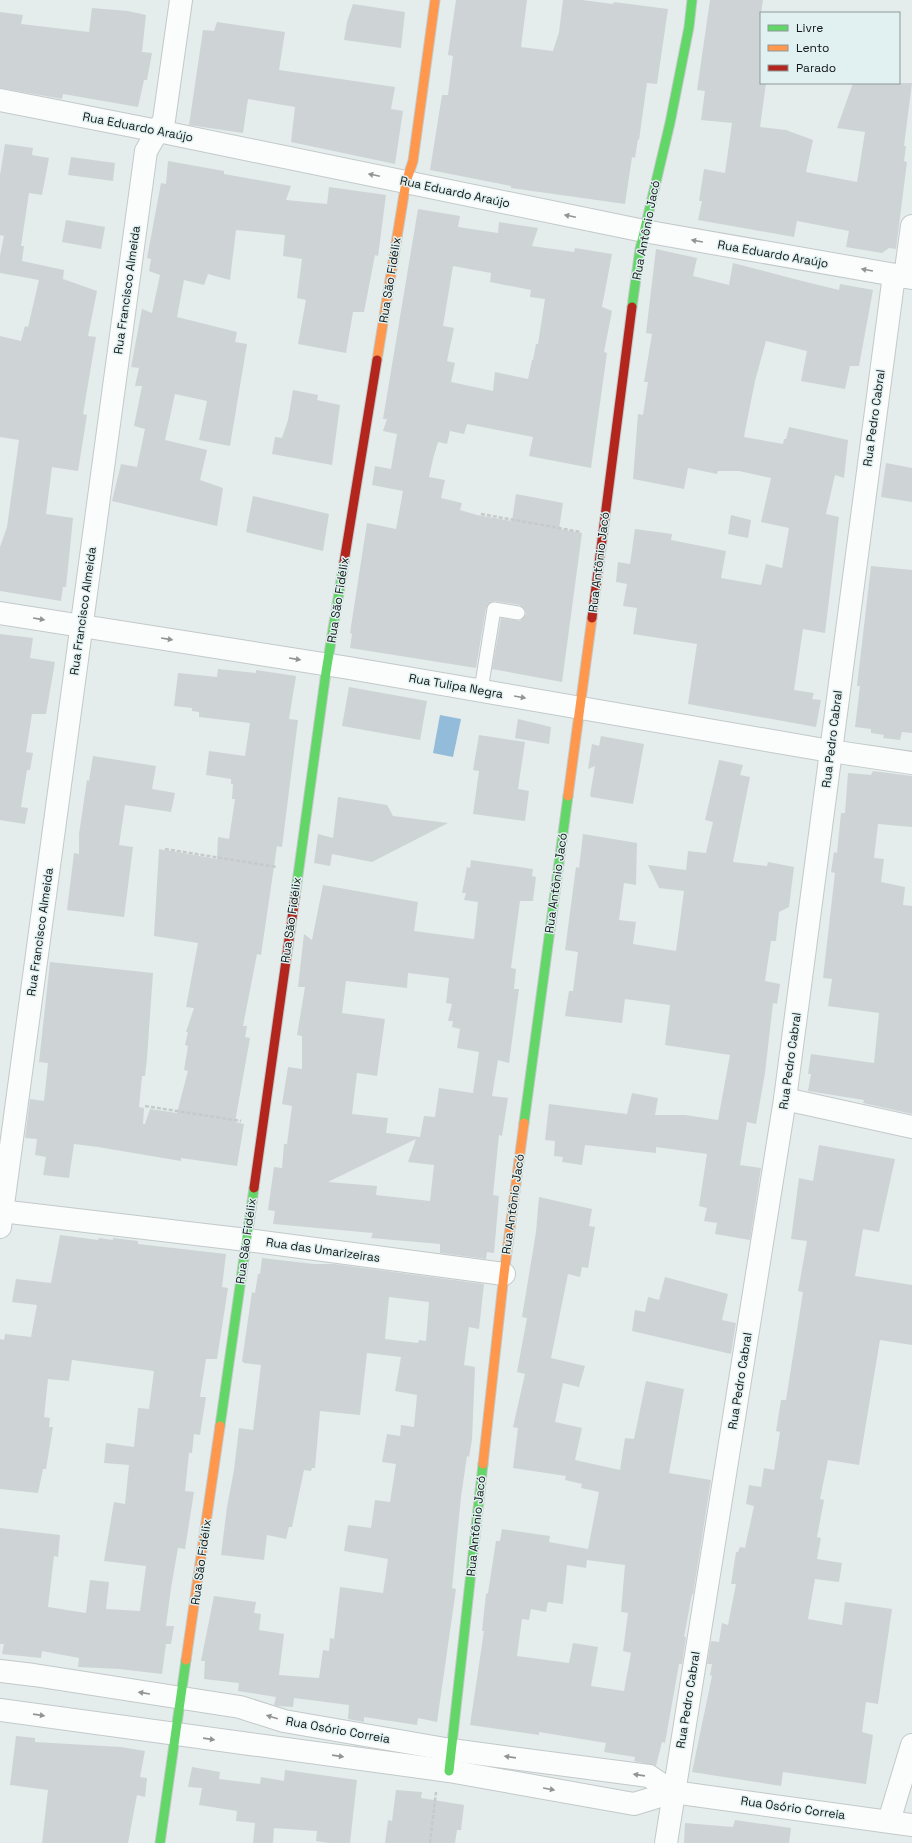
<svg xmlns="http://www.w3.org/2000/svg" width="912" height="1843" font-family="'Space Grotesk',sans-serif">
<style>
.water{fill:#93bcda}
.building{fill:#ced4d5;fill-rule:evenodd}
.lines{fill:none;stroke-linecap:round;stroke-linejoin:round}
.lane-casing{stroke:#c3c9c9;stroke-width:15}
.street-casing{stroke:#c3c9c9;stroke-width:24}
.fast-casing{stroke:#c3c9c9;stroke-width:11}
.slow-casing{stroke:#c3c9c9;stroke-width:11}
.jam-casing{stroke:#c3c9c9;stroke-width:11}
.path{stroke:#c7caca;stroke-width:2.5;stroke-dasharray:4 2;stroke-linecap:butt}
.lane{stroke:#fbfcfc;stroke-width:13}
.street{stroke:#fbfcfc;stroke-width:22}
.fast{stroke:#63d668;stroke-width:9}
.slow{stroke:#ff974d;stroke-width:9}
.jam{stroke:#b3261e;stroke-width:9}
.oneway{fill:#929494}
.labels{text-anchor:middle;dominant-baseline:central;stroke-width:3;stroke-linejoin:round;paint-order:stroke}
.street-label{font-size:12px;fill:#111616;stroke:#e1f0f0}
</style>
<rect width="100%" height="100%" fill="#e4ecec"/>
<!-- water -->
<polygon class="water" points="440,715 461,719 453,757 433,753"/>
<!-- building -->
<g class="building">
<polygon points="456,0 527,0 521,47 553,51 559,32 563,0 582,0 613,4 614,2 668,9 657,84 647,83 639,140 638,139 635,158 632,157 625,204 511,188 511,186 430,170 442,95 448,95 453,56 448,55"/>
<polygon points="710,0 763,0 761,13 761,83 766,83 760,127 786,130 813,140 806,172 857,182 865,132 837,128 853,83 912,83 904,146 906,146 904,161 907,162 896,249 889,248 882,253 846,247 849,231 797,221 794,237 698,220 702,201 699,201 704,169 725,173 732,123 701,120 705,91 697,90"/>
<polygon points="353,4 405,12 401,48 344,40 347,22"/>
<polygon points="92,8 128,11 146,15 142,52 152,53 147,80 144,80 138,107 63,94 62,99 0,88 0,12 23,15 21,24 89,32"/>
<polygon points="217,22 285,32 279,70 395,87 391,109 403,111 395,164 291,142 295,107 248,99 243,133 189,125 203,30 214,31"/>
<polygon points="5,144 33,148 32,155 49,158 42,195 29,193 21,246 24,246 22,261 64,270 63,279 97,291 88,336 96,337 83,414 87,415 78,471 52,467 46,514 73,518 66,587 63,587 61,601 0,591 0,547 7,527 19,440 0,437 0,336 21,341 25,326 28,327 39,280 0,273 0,256 4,236 0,235 0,175"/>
<polygon points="71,157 115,163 113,181 68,175"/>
<polygon points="168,161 224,171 224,174 291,186 286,200 327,204 329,187 386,195 378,256 375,255 364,312 353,312 346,353 298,344 306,300 297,298 302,259 283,256 285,235 236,230 230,280 208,274 204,285 184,280 177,317 237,332 235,342 247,344 230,446 199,440 207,401 175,394 165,440 207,450 200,480 223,488 217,526 112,501 121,464 137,467 145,429 134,426 142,386 135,386 139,368 131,367 142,309 152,313 160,275 149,271 151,259 147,258 161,183 166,184"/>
<path d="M418,209L460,216L458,227L498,233L499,222L538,228L532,246L574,252L575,248L612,254L602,307L612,311L604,352L607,353L591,468L529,456L533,437L467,424L464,434L450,431L447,444L438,442L433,459L429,477L445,480L441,498L462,503L460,510L477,515L512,521L516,494L563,503L559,529L582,533L562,682L492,669L501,618L520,621L526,614L525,610L520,605L495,601L491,602L486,608L476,668L350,648L352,634L350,633L367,523L396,529L403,491L372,485L375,466L391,469L394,451L397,434L383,431L387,419H383ZM453,266L491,273L490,282L531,290L530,297L545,299L538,344H536L533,360H532L528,379L495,372L493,391L451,382L455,363L447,361L454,328L443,326Z"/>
<polygon points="66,220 105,227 101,249 62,242"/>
<polygon points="656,249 697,258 693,276 729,285 733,263 802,281 839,290 840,284 873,290 859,366 850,366 845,389 801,381 807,351 766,341 755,381 745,431 744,437 783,444 784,439 786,439 789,427 848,440 844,478 835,475 826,514 839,517 825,633 803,629 794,690 814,693 812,699 821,700 816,727 688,704 697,644 633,634 637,608 623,606 627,584 616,582 618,562 630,564 635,529 672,534 671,540 726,551 721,578 761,585 766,564 782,568 789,528 761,522 771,478 739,471 718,471 717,474 688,468 684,489 633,479 638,414 643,415 648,382 644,382 652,334 646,333"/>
<polygon points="293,390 318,395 317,400 340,405 332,465 272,454 275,437 282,438 288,420"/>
<polygon points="886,463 912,468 912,502 881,497"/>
<polygon points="253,496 329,514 323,551 246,532"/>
<polygon points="731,515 751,520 748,538 728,534"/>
<polygon points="871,566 912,570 912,733 902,732 900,740 883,738 884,735 871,733 871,729 855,727 860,686 857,686"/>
<polygon points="0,634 33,638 30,658 55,662 46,714 32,714 26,752 33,753 30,770 27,770 21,807 28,808 25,824 0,820"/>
<polygon points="218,669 256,673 256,670 296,676 289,719 298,720 282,847 277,846 261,955 257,954 243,1026 247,1026 245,1037 250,1038 235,1122 244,1124 237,1166 181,1158 181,1161 98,1147 74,1144 69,1178 43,1175 46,1157 35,1155 37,1139 25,1138 30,1099 44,1101 48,1063 39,1062 50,962 153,973 147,1058 145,1076 142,1076 139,1107 144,1108 143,1124 145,1124 150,1109 177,1113 188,1071 184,1070 188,1046 185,1045 188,1032 186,1032 194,1008 186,1007 198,943 154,936 159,849 217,859 218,837 229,839 235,799 232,799 233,784 231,784 231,779 206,775 209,751 245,756 250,723 199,717 199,712 192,711 192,708 174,706 178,673 217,677"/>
<polygon points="349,687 427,701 420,740 342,726"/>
<polygon points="518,719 551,727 549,744 515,738"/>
<polygon points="479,735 525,742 518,789 529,791 525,821 473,814 479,771 473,770"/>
<polygon points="601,736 644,744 633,804 591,797 590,795 595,766 588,769 592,744 599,746"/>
<polygon points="93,756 156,766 152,789 175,793 171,812 125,805 119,845 133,847 124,917 67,910 74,853 79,854 79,834 87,780 89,781"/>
<polygon points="719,760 743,765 740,775 750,777 733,862 767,866 768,862 794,867 789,907 779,912 776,941 771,941 765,981 780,984 777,1004 773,1003 765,1073 756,1124 747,1122 740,1165 761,1168 750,1240 715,1234 717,1223 704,1221 707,1208 699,1206 707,1154 656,1147 656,1153 585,1145 582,1165 562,1162 563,1157 554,1156 555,1141 545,1140 549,1104 627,1114 632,1093 658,1098 655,1115 685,1115 718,1120 730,1055 665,1045 670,1005 625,999 622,1023 565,1016 569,991 573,991 578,952 565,950 576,867 579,868 583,834 637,843 636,885 624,883 619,920 636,922 633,944 676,951 684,891 659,888 648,865 686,870 688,851 706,853 713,822 705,820"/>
<polygon points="873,771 912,776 912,827 878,824 874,858 884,859 881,882 905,887 903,905 912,906 912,1114 863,1103 864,1100 808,1091 811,1074 808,1074 811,1054 874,1063 879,1013 828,1006 832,979 823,978 835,873 831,872 834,852 837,853 841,813 845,813 848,773 871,775"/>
<polygon points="338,797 387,805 393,816 448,823 372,862 332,854 330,866 314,863 318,834 333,838"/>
<path d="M471,860L533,869L532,876L536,877L533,901H520L511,968L516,969L514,989H519L509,1063L498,1060L492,1096L508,1098L502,1136L499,1135L493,1195L499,1196L494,1253L487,1252L486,1259L440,1253V1244L371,1238L373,1233L273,1224L275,1211L268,1210L274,1167L282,1168L284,1144H287L292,1106L282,1104L288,1067L302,1069V1036L297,1035L305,987H298L304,934L312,940L323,885L418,902L414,931L474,939L478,902L464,900L466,893H462L467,867L470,868ZM408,973L449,978L446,1003L452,1004L448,1021H453L452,1027L460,1029L457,1048L479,1052L473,1093L439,1088L435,1117L424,1116L420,1137L386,1133L388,1118L352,1114L357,1073L377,1076L385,1019L342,1013L346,981L407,988ZM416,1139L408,1162L434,1165L430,1201L376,1195L377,1186L328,1182Z"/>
<polygon points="819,1145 895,1159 879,1232 863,1229 855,1276 912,1285 912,1345 880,1340 859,1465 828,1460 820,1499 824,1500 817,1537 821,1538 817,1559 842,1563 839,1582 815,1579 808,1619 842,1625 845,1602 892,1609 878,1704 866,1702 862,1732 873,1735 866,1784 783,1772 781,1786 692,1772 712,1676 710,1675 712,1664 707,1664 711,1641 719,1642 722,1623 728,1625 736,1584 731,1584 736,1552 738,1552 740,1547 745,1548 754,1506 746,1504 749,1485 761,1487 764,1468 774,1470 780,1432 776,1431 781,1400 786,1400 803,1292 798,1291 807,1241 791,1239 799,1178 813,1181"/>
<path d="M539,1197L592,1209L589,1226L595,1227L588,1268L582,1267L580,1277L568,1274L551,1358L585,1366L579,1387L563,1383L555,1422L582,1428L575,1460L620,1470L625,1438L634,1439L646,1381L684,1389L669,1473L711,1480L693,1595L692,1594L684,1637H686L682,1664H679L665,1743L662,1742L656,1766L634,1761L635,1757L604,1752L606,1743L539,1732V1735L470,1725L484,1631H482L486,1594L488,1593L496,1541H500L502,1529L550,1536L549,1542L588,1549L599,1492L581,1488L582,1484L565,1480L566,1476L513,1468L518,1428L513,1427L525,1374L517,1372L527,1318L522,1317L536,1232ZM587,1560L625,1565L621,1612L628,1613L623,1651L631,1653L624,1691L591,1686L598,1647L573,1643L569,1663L517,1656L522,1619L529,1620L531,1609L546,1612L548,1602L563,1604L567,1565L586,1568Z"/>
<polygon points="60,1235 98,1240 99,1238 113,1240 113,1238 138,1241 138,1244 226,1254 222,1287 228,1288 217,1359 206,1359 200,1397 206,1397 200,1435 194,1434 192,1453 189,1453 185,1491 194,1492 185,1549 178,1548 171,1588 166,1626 174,1626 171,1644 166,1644 162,1674 119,1669 78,1667 79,1658 42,1651 41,1658 2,1654 4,1644 0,1644 0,1528 60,1535 58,1557 54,1556 48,1607 86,1613 90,1580 109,1582 106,1609 140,1611 146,1566 104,1561 114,1502 125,1504 129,1465 104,1463 106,1443 134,1447 138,1408 149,1409 154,1371 72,1360 69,1381 48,1379 44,1417 50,1418 49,1427 53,1427 46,1469 43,1469 38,1493 0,1489 0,1339 4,1340 5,1334 31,1337 37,1305 12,1302 16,1279 51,1283"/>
<path d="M262,1258L314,1264H334L484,1284L479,1329L469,1327L464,1365L475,1367L472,1440L469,1457L467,1456L461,1497L452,1588L456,1589L437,1722L418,1718L417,1725L364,1717V1722L348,1719L349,1705L294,1698L293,1707L277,1706L274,1705L276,1697L238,1691L239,1683L204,1679L205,1661H201L214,1596L256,1602L254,1613L261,1614L259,1630L284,1634L279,1675L319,1678L323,1650L329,1651L330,1638L334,1639L340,1587L383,1593L388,1559L344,1551L348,1525L371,1528L375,1500L390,1502L396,1464L382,1462L387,1434L400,1436L401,1425L414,1427L417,1395L395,1391L401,1357L367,1353L360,1415L320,1411L315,1468H312L311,1471L304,1470L292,1527H289L286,1539L267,1535L264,1560L221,1555L227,1507L234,1470L239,1428L253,1430L261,1365L244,1363L242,1361L252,1292L255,1293L258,1274H260ZM389,1297L429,1302L426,1341L419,1340L418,1343L385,1339Z"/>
<polygon points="665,1277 728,1294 722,1320 736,1323 731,1354 632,1331 635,1310 645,1312 648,1297 659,1300"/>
<polygon points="16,1736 35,1738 35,1742 121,1747 145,1751 140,1777 147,1778 145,1797 137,1795 128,1843 42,1843 48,1790 10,1785"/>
<polygon points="192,1767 220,1772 219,1779 260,1784 261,1777 284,1781 285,1770 357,1780 350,1843 328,1843 316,1841 317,1831 274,1828 273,1843 253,1843 255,1823 236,1821 237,1811 199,1805 202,1788 188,1787"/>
<polygon points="396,1790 422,1792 421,1798 464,1805 461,1830 457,1830 455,1843 385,1843 388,1820 392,1821"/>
<polygon points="735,1820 791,1828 789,1843 684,1843 685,1823 733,1827"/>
</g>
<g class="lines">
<defs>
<polyline id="lane" points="481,690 494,609 518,613"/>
<g id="street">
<polyline points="0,100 158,131 644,231 912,278"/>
<polyline points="905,277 912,226"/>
<polyline points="0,613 349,668 830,751 912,763"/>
<polyline points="785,1099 912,1127"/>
<polyline points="0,1211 247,1240 504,1274"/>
<polyline points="0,1227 146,151 164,120 181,0"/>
<polyline points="0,1671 34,1675 240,1707 284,1721 451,1750 649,1776 673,1792"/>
<polyline points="0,1710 449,1771 634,1804 673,1792 912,1825"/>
<polyline points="889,1821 912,1745"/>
<polyline points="666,1843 785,1099 894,275"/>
</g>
<g id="fast">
<polyline points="632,307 640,249 670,123 689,27 692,0"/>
<polyline points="295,897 326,672 344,562"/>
<polyline points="524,1123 568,796"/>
<polyline points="220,1426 254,1188"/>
<polyline points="449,1771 483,1464"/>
<polyline points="160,1843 186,1660"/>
</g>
<g id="slow">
<polyline points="377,360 406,182 413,161 435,0"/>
<polyline points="568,796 592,618"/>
<polyline points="483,1464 504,1274 524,1123"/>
<polyline points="186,1660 220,1426"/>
</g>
<g id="jam">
<polyline points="344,562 377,360"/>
<polyline points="592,618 632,307"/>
<polyline points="254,1188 295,897"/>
</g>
</defs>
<!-- lane casing -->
<use href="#lane" class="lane-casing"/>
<!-- street casing -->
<use href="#street" class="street-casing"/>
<!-- fast casing -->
<use href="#fast" class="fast-casing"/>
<!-- slow casing -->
<use href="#slow" class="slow-casing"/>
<!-- jam casing -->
<use href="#jam" class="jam-casing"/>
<!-- path -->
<g class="path">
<polyline points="481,514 581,532"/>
<polyline points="165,849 277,867"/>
<polyline points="145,1106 241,1121"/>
<polyline points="430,1843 436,1792"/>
</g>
<!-- lane -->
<use href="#lane" class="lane"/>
<!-- street -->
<use href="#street" class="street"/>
<!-- fast -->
<use href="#fast" class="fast"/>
<!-- slow -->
<use href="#slow" class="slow"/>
<!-- jam -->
<use href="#jam" class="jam"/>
</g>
<!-- one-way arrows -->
<defs><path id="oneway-solid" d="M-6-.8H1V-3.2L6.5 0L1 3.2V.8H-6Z"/></defs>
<g class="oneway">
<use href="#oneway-solid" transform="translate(374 175) rotate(-168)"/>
<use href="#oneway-solid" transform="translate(570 216) rotate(-168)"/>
<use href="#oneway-solid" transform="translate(697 241) rotate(-170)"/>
<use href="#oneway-solid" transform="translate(867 270) rotate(-170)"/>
<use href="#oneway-solid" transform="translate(39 619) rotate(9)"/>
<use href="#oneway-solid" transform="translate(167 639) rotate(9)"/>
<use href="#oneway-solid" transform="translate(295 659) rotate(9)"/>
<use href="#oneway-solid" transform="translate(520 697) rotate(10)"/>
<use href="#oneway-solid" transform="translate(144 1693) rotate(-171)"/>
<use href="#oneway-solid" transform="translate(39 1715) rotate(8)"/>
<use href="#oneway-solid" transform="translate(272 1717) rotate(-163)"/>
<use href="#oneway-solid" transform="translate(209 1739) rotate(8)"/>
<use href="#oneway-solid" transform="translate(338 1756) rotate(8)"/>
<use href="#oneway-solid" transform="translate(510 1757) rotate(-172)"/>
<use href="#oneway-solid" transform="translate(639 1775) rotate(-172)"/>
<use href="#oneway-solid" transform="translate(549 1789) rotate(10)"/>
</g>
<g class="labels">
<!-- street labels -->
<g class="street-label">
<text transform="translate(138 127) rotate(11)">Rua Eduardo Araújo</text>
<text transform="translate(455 192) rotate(12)">Rua Eduardo Araújo</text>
<text transform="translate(646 230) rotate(-79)">Rua Antônio Jacó</text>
<text transform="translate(773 254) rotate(10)">Rua Eduardo Araújo</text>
<text transform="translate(390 280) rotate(-81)">Rua São Fidélix</text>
<text transform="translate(127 290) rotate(-82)">Rua Francisco Almeida</text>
<text transform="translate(874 418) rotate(-82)">Rua Pedro Cabral</text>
<text transform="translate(599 562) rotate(-83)">Rua Antônio Jacó</text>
<text transform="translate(338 600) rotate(-81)">Rua São Fidélix</text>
<text transform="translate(83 611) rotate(-82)">Rua Francisco Almeida</text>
<text transform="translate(456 686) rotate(10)">Rua Tulipa Negra</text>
<text transform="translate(832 739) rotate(-83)">Rua Pedro Cabral</text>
<text transform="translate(556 883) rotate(-82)">Rua Antônio Jacó</text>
<text transform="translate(291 920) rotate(-82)">Rua São Fidélix</text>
<text transform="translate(40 932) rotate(-82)">Rua Francisco Almeida</text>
<text transform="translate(790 1061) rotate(-82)">Rua Pedro Cabral</text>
<text transform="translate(513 1204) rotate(-82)">Rua Antônio Jacó</text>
<text transform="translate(246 1241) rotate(-82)">Rua São Fidélix</text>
<text transform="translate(323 1250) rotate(8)">Rua das Umarizeiras</text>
<text transform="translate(740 1381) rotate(-81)">Rua Pedro Cabral</text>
<text transform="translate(476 1526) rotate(-84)">Rua Antônio Jacó</text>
<text transform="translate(201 1562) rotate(-82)">Rua São Fidélix</text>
<text transform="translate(688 1700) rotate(-81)">Rua Pedro Cabral</text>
<text transform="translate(338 1730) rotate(10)">Rua Osório Correia</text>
<text transform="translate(793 1808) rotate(8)">Rua Osório Correia</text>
</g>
</g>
<!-- legend -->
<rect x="760" y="12" width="140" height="72" fill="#e1f0f0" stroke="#8e9999"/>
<rect x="768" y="25" width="20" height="6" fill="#63d668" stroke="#8e9999"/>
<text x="796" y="32" font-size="12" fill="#111616">Livre</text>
<rect x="768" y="45" width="20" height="6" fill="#ff974d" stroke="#8e9999"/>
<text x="796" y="52" font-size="12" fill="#111616">Lento</text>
<rect x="768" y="65" width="20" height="6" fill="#b3261e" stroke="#8e9999"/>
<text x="796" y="72" font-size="12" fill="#111616">Parado</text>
</svg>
